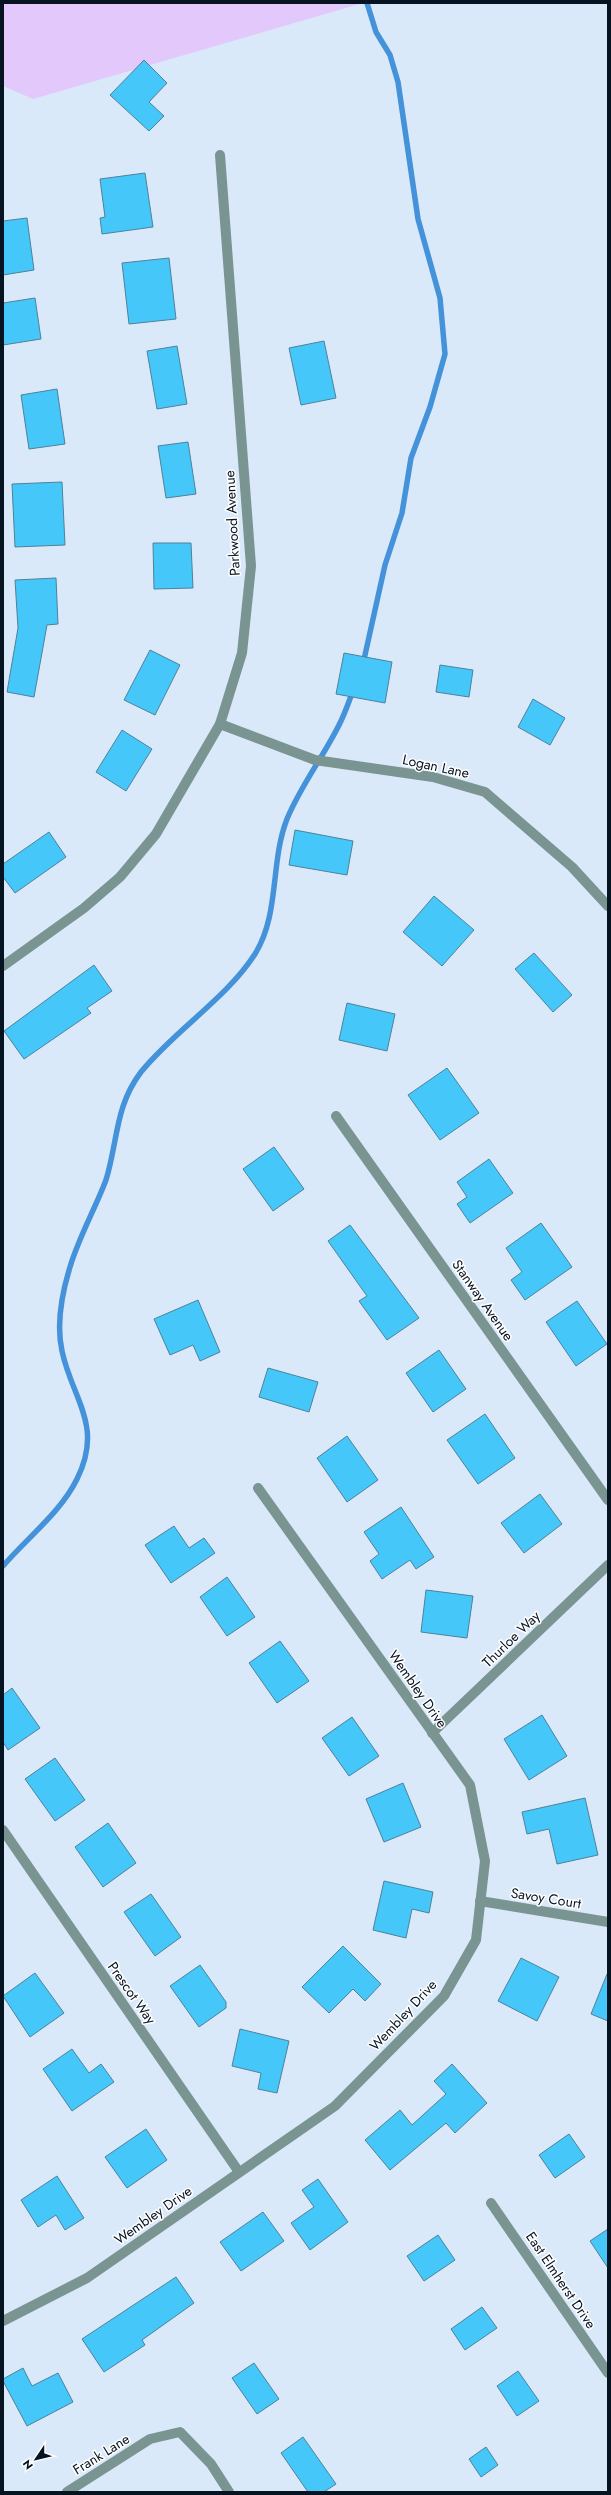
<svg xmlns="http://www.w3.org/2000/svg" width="611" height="2495" font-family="Jost,sans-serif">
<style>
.green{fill:#e3c8fb}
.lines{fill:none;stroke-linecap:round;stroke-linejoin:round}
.stream{stroke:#4492d9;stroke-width:5.5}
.building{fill:#45c7fa;stroke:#4d829a}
.minor{stroke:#799491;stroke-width:10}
.labels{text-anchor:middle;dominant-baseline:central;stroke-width:3;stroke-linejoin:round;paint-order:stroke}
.street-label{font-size:14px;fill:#061321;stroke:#fff}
</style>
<rect width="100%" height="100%" fill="#dae9f9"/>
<!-- green -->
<polygon class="green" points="3,3 363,3 33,99 3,86"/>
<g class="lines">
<!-- stream -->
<g class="stream">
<polyline points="363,664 385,565 402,513 411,458 430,407 445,354 440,298 418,219 398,82 390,55 376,32 367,3"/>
<path d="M3,1566C27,1538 61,1512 77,1479C104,1425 72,1399 62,1351C56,1324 62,1293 70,1267C79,1237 95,1209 106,1180C118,1141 115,1106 141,1072C175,1030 226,999 255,954C280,914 270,862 287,819C301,785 324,756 340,723C345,713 349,701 353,691"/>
</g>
</g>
<!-- building -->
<g class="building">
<polygon points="144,60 167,83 149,102 164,116 149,131 110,95"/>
<polygon points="145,173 153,227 102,234 100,218 105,217 100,179"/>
<polygon points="27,218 34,270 3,275 3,221"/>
<polygon points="169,258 176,319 129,324 122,263"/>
<polygon points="35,298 41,339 3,345 3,303"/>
<polygon points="324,341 336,398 301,405 289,348"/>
<polygon points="177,346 187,404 157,409 147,351"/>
<polygon points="57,389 65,444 29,449 21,395"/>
<polygon points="188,442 196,494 166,498 158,446"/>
<polygon points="62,482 65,545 15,547 12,484"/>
<polygon points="153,543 191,543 193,588 154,589"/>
<polygon points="56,578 58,624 47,625 34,697 7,692 18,628 15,580"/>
<polygon points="150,650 180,665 155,715 124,700"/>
<polygon points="344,653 392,662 385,703 336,694"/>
<polygon points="440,665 473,670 469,697 436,692"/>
<polygon points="533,699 565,718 550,745 518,727"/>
<polygon points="122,730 152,749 126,791 96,772"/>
<polygon points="295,830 353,841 347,875 289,865"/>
<polygon points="49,832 66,857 15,893 3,877 3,864"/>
<polygon points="434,896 474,930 442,966 403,932"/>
<polygon points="534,953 572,995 553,1012 515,969"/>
<polygon points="94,965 112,991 87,1008 91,1013 24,1059 4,1031"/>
<polygon points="347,1003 395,1014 387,1051 339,1040"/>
<polygon points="447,1068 479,1113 440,1140 408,1095"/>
<polygon points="274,1147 304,1189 273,1211 243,1169"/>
<polygon points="489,1159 513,1193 470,1223 457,1204 467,1197 457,1182"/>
<polygon points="541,1223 572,1267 525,1300 511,1280 522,1272 506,1248"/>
<polygon points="350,1225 419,1318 387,1340 359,1301 367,1296 328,1241"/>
<polygon points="198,1300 220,1352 200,1361 193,1345 170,1355 154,1319"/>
<polygon points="577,1301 607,1344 576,1366 546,1322"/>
<polygon points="439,1350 466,1389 433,1412 406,1373"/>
<polygon points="268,1368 318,1382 309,1412 259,1397"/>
<polygon points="485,1414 515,1458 478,1484 447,1440"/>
<polygon points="347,1436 378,1480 347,1502 317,1458"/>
<polygon points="540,1494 562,1524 524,1553 501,1523"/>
<polygon points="401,1507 434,1557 416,1569 410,1560 382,1579 370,1561 379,1554 364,1532"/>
<polygon points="174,1526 189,1548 204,1538 215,1553 171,1583 145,1545"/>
<polygon points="227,1577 255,1617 227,1636 200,1597"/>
<polygon points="426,1590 473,1596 467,1638 421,1632"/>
<polygon points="280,1641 309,1681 277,1703 249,1663"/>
<polygon points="12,1688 40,1728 8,1750 3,1742 3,1695"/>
<polygon points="542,1715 567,1756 529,1780 504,1739"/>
<polygon points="352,1717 379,1756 349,1776 322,1738"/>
<polygon points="55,1758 85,1800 55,1821 25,1779"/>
<polygon points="403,1783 421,1827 384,1842 366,1799"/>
<polygon points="585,1798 598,1855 557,1864 549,1829 527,1834 522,1812"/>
<polygon points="108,1823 136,1863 103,1887 75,1847"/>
<polygon points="384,1881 433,1892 429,1913 412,1909 406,1938 373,1930"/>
<polygon points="151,1894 181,1937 155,1956 124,1912"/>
<polygon points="343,1946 381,1984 365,2001 353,1989 329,2013 302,1987"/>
<polygon points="521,1958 559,1977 537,2021 498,2001"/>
<polygon points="200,1965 226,2002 226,2008 199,2027 170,1986"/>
<polygon points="35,1973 64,2013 30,2037 3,1996"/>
<polygon points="607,1974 608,1974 608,2021 591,2014"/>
<polygon points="240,2029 289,2041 277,2093 258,2089 261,2073 232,2066"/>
<polygon points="72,2049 89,2073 101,2064 114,2082 72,2111 43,2069"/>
<polygon points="452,2064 487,2103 455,2133 446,2123 390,2170 365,2140 400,2110 412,2125 446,2094 434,2081"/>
<polygon points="146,2129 167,2160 127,2188 105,2157"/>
<polygon points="569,2134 585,2157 555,2178 539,2155"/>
<polygon points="57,2176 84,2218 65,2230 56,2215 38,2227 21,2200"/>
<polygon points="318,2179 348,2222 310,2250 291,2223 314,2207 302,2190"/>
<polygon points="263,2212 284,2241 241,2271 220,2242"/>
<polygon points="608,2229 608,2268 590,2241"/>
<polygon points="438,2235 455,2260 424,2281 407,2256"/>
<polygon points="176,2277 194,2303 142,2340 145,2345 104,2372 82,2339"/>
<polygon points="482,2307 497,2328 465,2350 451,2329"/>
<polygon points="254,2363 279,2399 257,2414 232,2378"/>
<polygon points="23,2368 32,2386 58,2373 73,2402 27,2426 3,2381 3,2379"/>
<polygon points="518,2371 539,2401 517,2416 497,2386"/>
<polygon points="303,2437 336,2484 324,2492 308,2492 281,2453"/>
<polygon points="486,2447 498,2465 481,2477 469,2459"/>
</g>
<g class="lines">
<!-- minor -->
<g class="minor">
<polyline points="220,724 315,760 433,777 485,792 572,867 608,906"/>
<polyline points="3,966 84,908 120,877 156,834 220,724 242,653 251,566 220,155"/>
<polyline points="336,1116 608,1500"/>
<polyline points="432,1733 608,1565"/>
<polyline points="3,1830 239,2172"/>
<polyline points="480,1901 608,1922"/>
<polyline points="491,2203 608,2373"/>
<polyline points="3,2321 87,2278 335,2106 444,1996 476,1940 485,1861 470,1785 258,1488"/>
<polyline points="67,2492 150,2439 180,2432 211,2464 229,2492"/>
</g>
</g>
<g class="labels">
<!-- street labels -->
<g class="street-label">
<text transform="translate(232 523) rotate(-93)">Parkwood Avenue</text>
<text transform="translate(436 766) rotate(12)">Logan Lane</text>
<text transform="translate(483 1300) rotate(55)">Stanway Avenue</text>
<text transform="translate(511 1639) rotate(-44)">Thurloe Way</text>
<text transform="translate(418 1689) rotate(55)">Wembley Drive</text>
<text transform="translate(546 1898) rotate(9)">Savoy Court</text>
<text transform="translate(132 1993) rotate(55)">Prescot Way</text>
<text transform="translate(403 2015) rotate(-47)">Wembley Drive</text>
<text transform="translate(153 2215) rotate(-35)">Wembley Drive</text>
<text transform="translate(561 2280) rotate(56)">East Elmherst Drive</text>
<text transform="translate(101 2454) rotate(-32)">Frank Lane</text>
</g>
</g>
<!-- border -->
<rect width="611" height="2495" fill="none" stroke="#061321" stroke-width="8"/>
<!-- north arrow -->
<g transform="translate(36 2459) rotate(235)" stroke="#ffffff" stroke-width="3" paint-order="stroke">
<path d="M0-3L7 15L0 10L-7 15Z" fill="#061321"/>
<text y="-6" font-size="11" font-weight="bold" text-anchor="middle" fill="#061321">N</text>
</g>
</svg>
